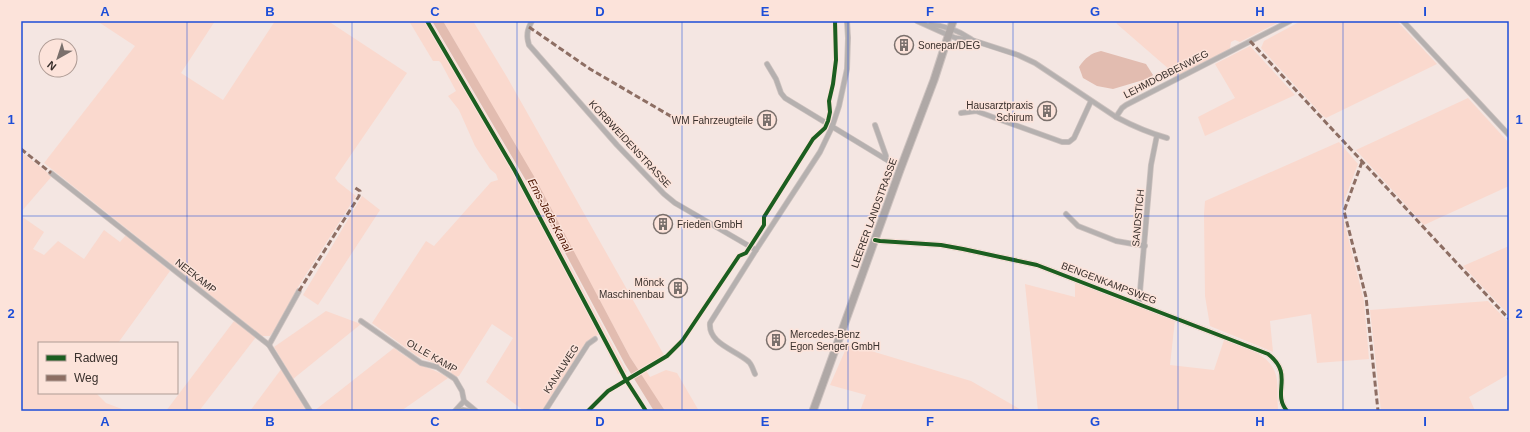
<svg xmlns="http://www.w3.org/2000/svg" width="1530" height="432" font-family="Helvetica,sans-serif">
<style>
.green{fill:#fad9ce}
.water{fill:#e2bcb0}
.lines{fill:none;stroke-linecap:round;stroke-linejoin:round}
.minor-casing{stroke:#cdc2bf;stroke-width:6}
.primary-casing{stroke:#cdc2bf;stroke-width:9}
.minor{stroke:#b5b0af;stroke-width:4.5}
.primary{stroke:#afa8a6;stroke-width:7}
.quiet{stroke:#8d6e63;stroke-width:3;stroke-dasharray:6 3;stroke-linecap:butt}
.cycleway-casing{stroke:#fce3da;stroke-width:6}
.cycleway{stroke:#1b5e20;stroke-width:4}
.grid{fill:none;stroke:#1d4ed8;stroke-width:1;stroke-opacity:0.55}
.labels{text-anchor:middle;dominant-baseline:central;stroke-width:3;stroke-linejoin:round;paint-order:stroke}
.poi-label{font-size:10px;fill:#39302c;stroke:#fce3da;text-anchor:start}
.street-label{font-size:10px;fill:#39302c;stroke:#fce3da}
.water-label{font-size:11px;font-style:italic;fill:#4c1300;stroke:#fce3da}
.neatline{fill:none;stroke:#1d4ed8;stroke-width:1.5}
.grid-label{font-size:13px;text-anchor:middle;font-weight:bold;fill:#1d4ed8}
</style>
<rect width="100%" height="100%" fill="#f4e6e2"/>
<!-- green -->
<g class="green">
<polygon points="97,21 215,21 181,73 223,100 275,21 328,21 407,73 335,178 338,182 356,196 298,287 276,328 270,336 262,336 44,163 135,46"/>
<polygon points="409,21 431,21 527,185 627,372 618,374 599,334 586,344 542,411 524,411 486,382 513,338 492,324 459,376 455,377 447,368 417,356 372,323 426,241 434,246 491,182 498,180 496,174 490,169 475,146 459,110 448,96 456,91 441,63 439,61 433,61"/>
<polygon points="443,21 473,21 507,77 664,355 653,363 644,367 650,377 666,370 677,373 699,411 664,411 630,357 534,178"/>
<polygon points="1116,21 1281,21 1240,42 1235,40 1231,42 1230,48 1227,51 1174,78 1170,70 1117,24"/>
<polygon points="1301,21 1397,21 1437,64 1326,118 1322,115 1261,48 1264,41"/>
<polygon points="1250,46 1295,95 1205,136 1198,117 1235,98 1215,64"/>
<polygon points="1468,98 1509,143 1509,186 1424,225 1356,150"/>
<polygon points="1339,142 1358,164 1341,209 1364,301 1369,359 1317,363 1311,314 1270,321 1273,352 1210,326 1205,296 1204,214 1205,201"/>
<polygon points="21,152 52,176 21,212"/>
<polygon points="362,196 380,210 318,305 303,295"/>
<polygon points="21,216 44,232 33,249 44,255 58,241 84,259 104,230 120,242 126,235 170,271 118,343 39,343 39,393 96,393 106,403 127,411 21,411"/>
<polygon points="1509,246 1509,315 1463,266"/>
<path d="M1075,281L1175,320L1170,365L1214,370L1224,340C1245,348 1274,354 1277,380C1278,389 1277,399 1278,409L1279,411H1038L1025,284L1075,297Z"/>
<polygon points="1488,301 1509,323 1509,374 1469,397 1475,411 1381,411 1370,310"/>
<polygon points="326,311 361,324 293,379 274,347"/>
<polygon points="234,321 256,337 199,411 166,411"/>
<polygon points="848,344 971,381 1023,411 860,411 866,395 830,385"/>
<path d="M394,348C402,354 412,361 422,365C431,370 439,371 448,378L401,411H314Z"/>
<polygon points="282,368 307,411 250,411"/>
</g>
<!-- water -->
<g class="water">
<polygon points="432,21 443,21 535,178 630,357 665,411 654,411 625,364 528,184"/>
<path d="M1101,51L1146,64L1153,75L1150,78L1113,89L1097,86L1083,78L1079,67C1085,58 1091,53 1101,51Z"/>
</g>
<g class="lines">
<defs>
<g id="minor">
<path d="M532,21C527,30 526,36 529,45L617,145L664,194L675,203L756,250"/>
<path d="M917,21L948,35L956,38L972,40L1018,55L1035,63L1116,117C1133,126 1149,133 1167,138"/>
<polyline points="1403,21 1509,135"/>
<path d="M930,25C945,25 959,31 971,39"/>
<polyline points="767,64 776,79 781,93 785,98 892,163"/>
<polyline points="961,113 976,111 1062,142 1069,142 1074,138 1091,101"/>
<polyline points="1116,117 1122,108 1126,105 1290,21"/>
<polyline points="875,125 886,156 884,158"/>
<polyline points="51,173 269,345 310,411"/>
<polyline points="1066,214 1078,226 1116,241 1145,246"/>
<path d="M875,240L880,241L941,245L963,249L1037,265L1268,354C1295,375 1271,392 1287,411"/>
<polyline points="1139,303 1151,165 1157,135"/>
<polyline points="361,321 421,363 437,367 455,379 462,391 464,401 476,411"/>
<polyline points="269,345 299,291"/>
<path d="M755,374C753,370 752,365 749,362C736,350 708,344 710,323L756,250L820,152L832,127L839,106L847,69L848,38L847,21"/>
<polyline points="455,411 464,401"/>
<polyline points="458,411 463,410 469,411"/>
<polyline points="545,411 588,344 595,339"/>
</g>
<polyline id="primary" points="813,411 900,170 934,80 953,21"/>
</defs>
<!-- minor casing -->
<use href="#minor" class="minor-casing"/>
<!-- primary casing -->
<use href="#primary" class="primary-casing"/>
<!-- minor -->
<use href="#minor" class="minor"/>
<!-- primary -->
<use href="#primary" class="primary"/>
<!-- quiet -->
<g class="quiet">
<polyline points="529,27 590,69 679,121"/>
<polyline points="1250,41 1509,319"/>
<polyline points="21,149 51,173"/>
<polyline points="1362,162 1344,211 1366,297 1378,411"/>
<polyline points="299,291 359,196 360,191 354,187"/>
</g>
<defs>
<g id="cycleway">
<polyline points="427,21 515,171 626,380 646,411"/>
<path d="M875,240L880,241L941,245L963,249L1037,265L1268,354C1295,375 1271,392 1287,411"/>
<polyline points="588,411 608,391 667,356 682,341 739,256 746,253 764,225 764,217 813,139 825,128 828,121 830,112 829,101 833,84 836,60 835,21"/>
</g>
</defs>
<!-- cycleway casing -->
<use href="#cycleway" class="cycleway-casing"/>
<!-- cycleway -->
<use href="#cycleway" class="cycleway"/>
</g>
<!-- grid -->
<path class="grid" d="M187,21V411M352,21V411M517,21V411M682,21V411M848,21V411M1013,21V411M1178,21V411M1343,21V411M21,216H1509"/>
<!-- icons -->
<defs>
<symbol id="building-ring" viewBox="-11 -11 22 22"><circle r="9.5" fill="#fce3da" stroke="#7a706c" stroke-width="1.5"/><path d="M-4-6H4V6H1V3H-1V6H-4ZM-2.5-4.3h1.7v1.8h-1.7ZM.8-4.3h1.7v1.8H.8ZM-2.5-1h1.7V.8h-1.7ZM.8-1h1.7V.8H.8Z" fill="#7a706c"/></symbol>
</defs>
<g fill-rule="evenodd">
<use href="#building-ring" x="893" y="34" width="22" height="22"/>
<use href="#building-ring" x="1036" y="100" width="22" height="22"/>
<use href="#building-ring" x="756" y="109" width="22" height="22"/>
<use href="#building-ring" x="652" y="213" width="22" height="22"/>
<use href="#building-ring" x="667" y="277" width="22" height="22"/>
<use href="#building-ring" x="765" y="329" width="22" height="22"/>
</g>
<g class="labels">
<!-- poi labels -->
<g class="poi-label">
<text x="918" y="45">Sonepar/DEG</text>
<text x="1033" y="105" text-anchor="end">Hausarztpraxis<tspan x="1033" dy="12">Schirum</tspan></text>
<text x="753" y="120" text-anchor="end">WM Fahrzeugteile</text>
<text x="677" y="224">Frieden GmbH</text>
<text x="664" y="282" text-anchor="end">Mönck<tspan x="664" dy="12">Maschinenbau</tspan></text>
<text x="790" y="334">Mercedes-Benz<tspan x="790" dy="12">Egon Senger GmbH</tspan></text>
</g>
<!-- street labels -->
<g class="street-label">
<text transform="translate(1166 74) rotate(-27)">LEHMDOBBENWEG</text>
<text transform="translate(630 144) rotate(47)">KORBWEIDENSTRASSE</text>
<text transform="translate(874 213) rotate(-70)">LEERER LANDSTRASSE</text>
<text transform="translate(1138 218) rotate(-85)">SANDSTICH</text>
<text transform="translate(196 276) rotate(38)">NEEKAMP</text>
<text transform="translate(1109 283) rotate(21)">BENGENKAMPSWEG</text>
<text transform="translate(432 356) rotate(30)">OLLE KAMP</text>
<text transform="translate(561 369) rotate(-57)">KANALWEG</text>
</g>
<!-- water labels -->
<g class="water-label">
<text transform="translate(550 215) rotate(62)">Ems-Jade-Kanal</text>
</g>
</g>
<!-- border -->
<rect width="1530" height="432" fill="none" stroke="#fce3da" stroke-width="44"/>
<!-- legend -->
<rect x="38" y="342" width="140" height="52" fill="#fce3da" stroke="#ae9b94"/>
<rect x="46" y="355" width="20" height="6" fill="#1b5e20" stroke="#ae9b94"/>
<text x="74" y="362" font-size="12" fill="#39302c">Radweg</text>
<rect x="46" y="375" width="20" height="6" fill="#8d6e63" stroke="#ae9b94"/>
<text x="74" y="382" font-size="12" fill="#39302c">Weg</text>
<!-- north arrow -->
<g transform="translate(58 58) rotate(219)"><circle r="19" fill="#fce3da" stroke="#ae9b94"/>
<path d="M0-3L7 15L0 10L-7 15Z" fill="#7a706c"/>
<text y="-6" font-size="11" font-weight="bold" text-anchor="middle" fill="#39302c">N</text>
</g>
<rect x="22" y="22" width="1486" height="388" class="neatline"/>
<g class="grid-label">
<text x="105" y="16">A</text>
<text x="270" y="16">B</text>
<text x="435" y="16">C</text>
<text x="600" y="16">D</text>
<text x="765" y="16">E</text>
<text x="930" y="16">F</text>
<text x="1095" y="16">G</text>
<text x="1260" y="16">H</text>
<text x="1425" y="16">I</text>
<text x="11" y="124">1</text>
<text x="1519" y="124">1</text>
<text x="11" y="318">2</text>
<text x="1519" y="318">2</text>
<text x="105" y="426">A</text>
<text x="270" y="426">B</text>
<text x="435" y="426">C</text>
<text x="600" y="426">D</text>
<text x="765" y="426">E</text>
<text x="930" y="426">F</text>
<text x="1095" y="426">G</text>
<text x="1260" y="426">H</text>
<text x="1425" y="426">I</text>
</g>
</svg>
